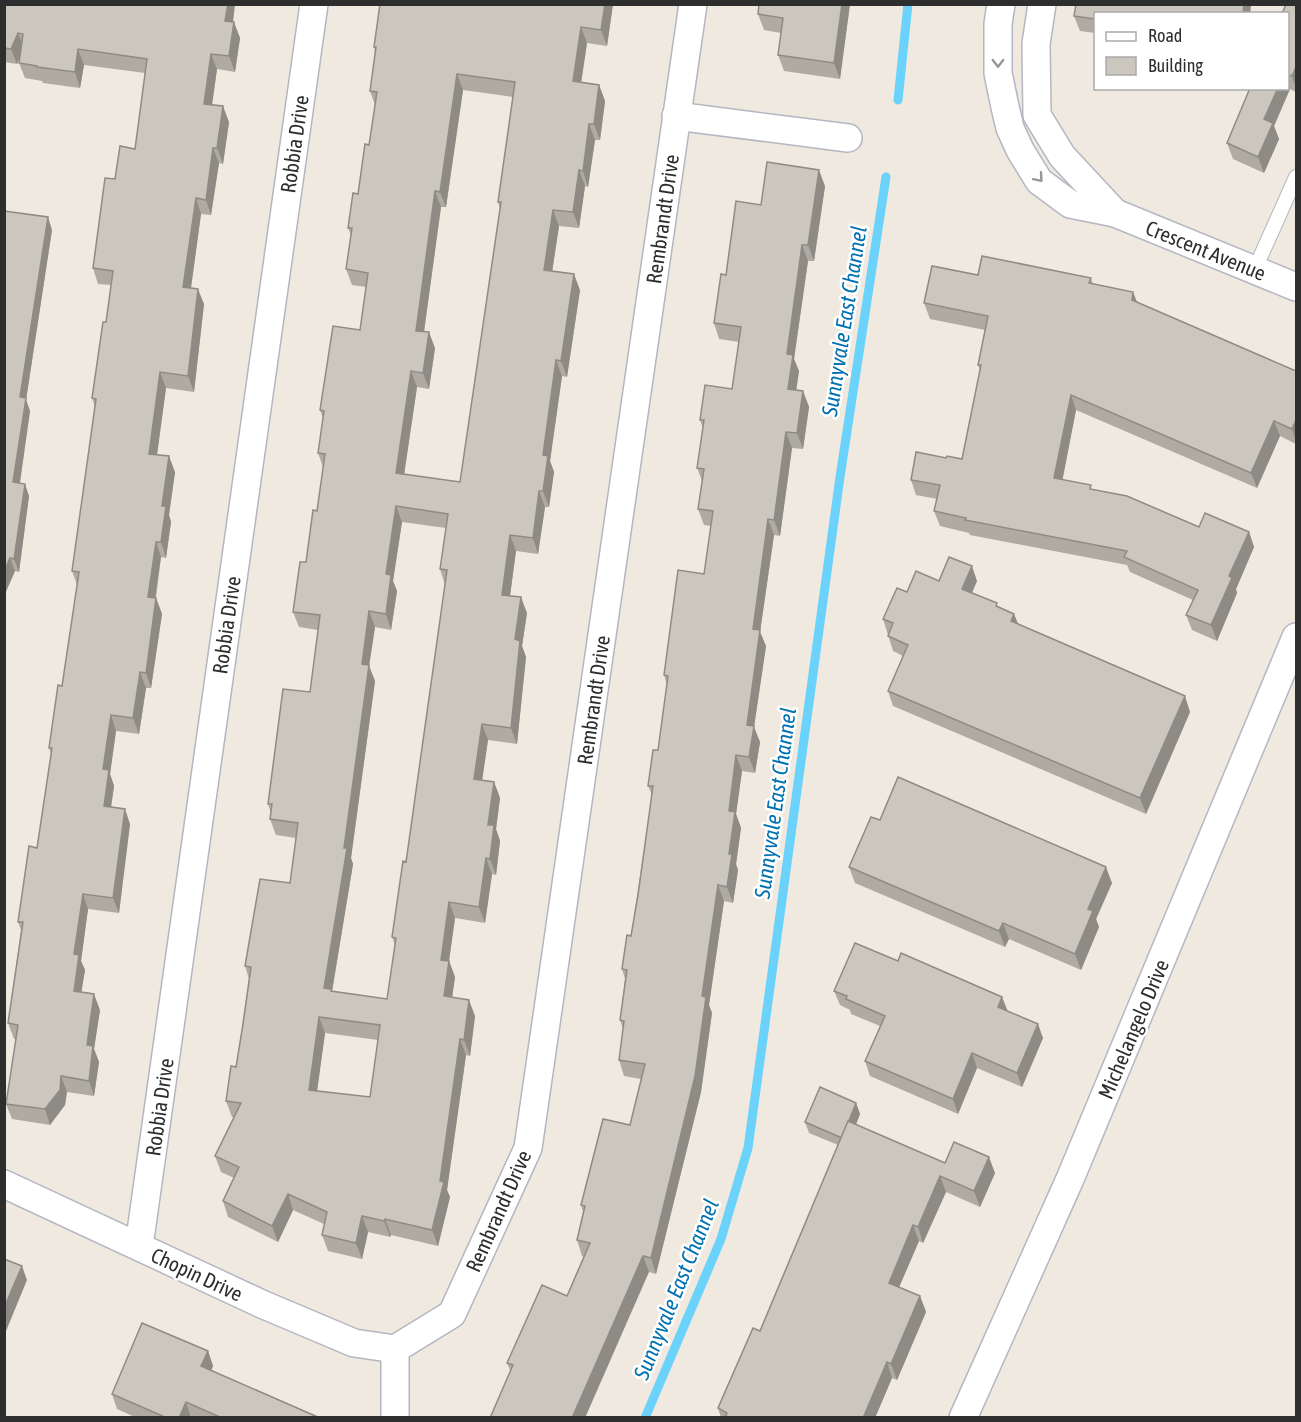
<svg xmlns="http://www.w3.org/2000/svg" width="1301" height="1422" font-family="'Asap Condensed',sans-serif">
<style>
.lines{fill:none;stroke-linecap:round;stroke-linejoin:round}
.stream{stroke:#6ad2fb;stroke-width:9}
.service-casing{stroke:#b4b6c2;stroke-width:16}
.minor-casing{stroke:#b4b6c2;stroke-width:30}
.service{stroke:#fff;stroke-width:14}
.minor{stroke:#fff;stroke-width:27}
.wall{fill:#afaba3;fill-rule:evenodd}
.shaded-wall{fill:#8e8b85}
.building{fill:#cbc7be;stroke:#8e8b85;stroke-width:1.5;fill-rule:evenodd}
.oneway{stroke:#969696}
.labels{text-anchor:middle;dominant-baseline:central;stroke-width:5;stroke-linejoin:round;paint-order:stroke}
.street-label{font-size:21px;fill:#2e2e2e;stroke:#fff}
.water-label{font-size:22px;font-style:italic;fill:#0071b0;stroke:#fff}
</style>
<rect width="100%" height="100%" fill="#f0e9e0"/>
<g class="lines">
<!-- stream -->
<g class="stream">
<polyline points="898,100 908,4"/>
<polyline points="645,1418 721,1239 748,1148 840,477 886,177"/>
</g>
<defs>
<polyline id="service" points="1255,269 1296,177"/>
<g id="minor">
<polyline points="1001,4 998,24 998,73 1005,107 1010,128 1020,150 1039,181 1070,204 1115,213 1296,287"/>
<polyline points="1042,4 1036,44 1037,115 1062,156 1115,213"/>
<polyline points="676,116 848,138"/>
<polyline points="4,1184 264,1305 354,1343 395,1349"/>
<polyline points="139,1246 314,4"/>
<polyline points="395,1349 452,1314 528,1148 693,4"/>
<polyline points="395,1418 395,1349"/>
<polyline points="963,1418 1070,1179 1296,637"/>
</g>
</defs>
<!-- service casing -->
<use href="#service" class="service-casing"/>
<!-- minor casing -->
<use href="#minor" class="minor-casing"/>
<!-- service -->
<use href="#service" class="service"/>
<!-- minor -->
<use href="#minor" class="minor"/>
</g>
<!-- wall -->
<g class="wall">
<polygon points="4,4 235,4 233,22 240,38 235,72 217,69 212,105 229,122 223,164 219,163 211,215 201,214 191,288 204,304 194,392 166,388 157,455 175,472 169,515 171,522 166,558 161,557 156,598 162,614 151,688 146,688 139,734 116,731 110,774 114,786 111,807 130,824 119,913 88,909 81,961 85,970 81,992 100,1010 94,1049 99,1062 94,1096 67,1092 65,1105 50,1125 12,1119 6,1104 16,1039 14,1039 8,1023 21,930 18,922 37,848 51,754 49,748 62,686 77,585 72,571 95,407 92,398 106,322 111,285 98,284 93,268 115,179 135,149 145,73 84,65 80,88 43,83 42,81 25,78 19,63 20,57 17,64 4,62"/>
<path d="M380,4H613L607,46L587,43L581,82L599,85L605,101L600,140H595L588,187L585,186L579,228L559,226L552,271L580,290L567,377L562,376L550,461L554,472L549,507H545L538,554L516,551L510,596L527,613L522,646L526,657L517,744L488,740L482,780L494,782L500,798L496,829L500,841L496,875L492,874L485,923L455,918L449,961L455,977L452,998L475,1016L470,1056L466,1055L447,1190L450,1197L438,1246L391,1235L390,1237L368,1232L362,1259L328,1251L322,1235L324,1224L293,1210L278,1242L228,1217L223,1201L234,1178L221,1172L215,1156L234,1117H232L226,1101L236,1067L249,979L245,966L290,883L296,838L276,835L270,819L271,813L268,804L310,692L318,630L299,627L293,612L306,562L317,511L323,467L318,453L323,418L320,410L360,330L366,287L352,285L346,269L351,235L348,228L358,194L369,145L375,105L370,91L375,51L374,47ZM463,90L513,97L498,202L500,209L460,482L404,474L417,387L429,389L435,348L424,332L441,207H446ZM402,522L446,528L440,569L445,585L406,862L392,937L395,945L387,999L332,992L353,864L351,858L375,681L369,666L375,627L391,630L397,591L393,581ZM325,1033L378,1040L370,1097L317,1091Z"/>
<polygon points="850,4 840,79 784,71 778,55 781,33 764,30 758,14"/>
<polygon points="1076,4 1251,4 1250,14 1095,14 1095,33 1080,31 1074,16"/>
<polygon points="1296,4 1296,92 1290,89 1274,126 1279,139 1264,173 1233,159 1227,143 1287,88 1287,14"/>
<polygon points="825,186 814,261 808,261 794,359 799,371 796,390 803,391 809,407 803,449 792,448 780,536 774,535 760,632 766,646 754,727 760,742 755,773 742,771 736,814 741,828 736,864 738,870 733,903 724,901 709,1005 712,1013 701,1092 656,1274 649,1272 510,1370 507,1363 567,1296 584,1257 582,1256 577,1240 583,1212 581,1205 630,1125 641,1079 624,1076 619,1060 623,1029 620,1020 625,979 622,969 631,936 652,795 648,786 658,750 667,685 664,675 704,574 711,526 704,525 698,509 702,481 697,468 703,428 700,420 732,389 739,342 719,339 714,323 726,275 761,205"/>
<polygon points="4,211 52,230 26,400 30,411 20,483 29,496 19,572 15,571 4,596"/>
<polygon points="978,275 1091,278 1093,284 1296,371 1296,444 1280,436 1257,488 1076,410 1062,479 1199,527 1249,532 1254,547 1236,589 1237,593 1217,641 1192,630 1186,615 1193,600 1130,572 1127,565 970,535 969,533 940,526 934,511 937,499 916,495 911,480 946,458 962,459 980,370 978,365 985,330 930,319 924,303"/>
<polygon points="939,581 977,581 972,593 1014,614 1018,624 1190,712 1146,814 893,706 888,691 903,656 893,651 883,619 907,592"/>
<polygon points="880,820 1112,883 1096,919 1099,927 1081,970 1009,939 1005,947 855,883 849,867"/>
<polygon points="898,961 1002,997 1007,1010 1043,1038 1022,1087 977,1068 958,1114 870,1076 865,1061 880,1026 851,1014 850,1010 840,1005 834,991"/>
<polygon points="856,1103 860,1114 856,1125 945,1163 995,1173 980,1207 946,1192 923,1243 919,1241 899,1287 920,1296 926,1312 897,1380 892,1378 875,1418 721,1418 718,1408 760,1331 838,1145 809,1133 805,1122"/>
<polygon points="208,1351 213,1366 211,1371 320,1418 137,1418 117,1409 112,1394"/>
</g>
<!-- shaded-wall -->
<g class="shaded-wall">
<polygon points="228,4 235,4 231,37 225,21"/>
<polygon points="605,4 613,4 607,46 601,30"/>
<polygon points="842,4 850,4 840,79 834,63"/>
<polygon points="1244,4 1251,4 1250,14 1243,14"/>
<polygon points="234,22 240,38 235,72 229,56"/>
<polygon points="581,27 587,43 579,97 573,81"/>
<polygon points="18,33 24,48 17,64 11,49"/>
<polygon points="78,49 84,65 80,88 75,72"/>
<polygon points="211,54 217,69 210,119 204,104"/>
<polygon points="1296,67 1296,88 1292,76"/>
<polygon points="457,74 463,90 446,207 440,192"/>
<polygon points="1287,82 1290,89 1274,126 1279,139 1264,173 1258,157 1264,119 1278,88 1287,88"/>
<polygon points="599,85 605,101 600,140 594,124"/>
<polygon points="223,106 229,122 223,164 217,148"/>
<polygon points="589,124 595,140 588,187 583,171"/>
<polygon points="213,148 219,163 211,215 206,200"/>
<polygon points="579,170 585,186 579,228 573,212"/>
<polygon points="819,170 825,186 814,261 808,245"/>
<polygon points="435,191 441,207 422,346 416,331"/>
<polygon points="196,198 201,214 189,302 183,287"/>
<polygon points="553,210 559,226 550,286 544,270"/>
<polygon points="48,217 52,230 26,400 30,411 18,495 13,482 20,397"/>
<polygon points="802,245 808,261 794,359 799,371 794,405 788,389 787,354"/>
<polygon points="574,274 580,290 567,377 561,361"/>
<polygon points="198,289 204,304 194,392 188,376"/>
<polygon points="1133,292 1139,307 1132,300"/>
<polygon points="429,332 435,348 429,389 423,373"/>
<polygon points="556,360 562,376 550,461 554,472 549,507 543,491 543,455"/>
<polygon points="411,371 417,387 402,489 396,473"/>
<polygon points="160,372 166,388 155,469 149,454"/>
<polygon points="803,391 809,407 803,449 797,433"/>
<polygon points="1071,395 1076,410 1060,493 1054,478"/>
<polygon points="1296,420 1296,440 1292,429"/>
<polygon points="1274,421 1280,436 1257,488 1251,473"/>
<polygon points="786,432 792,448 780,536 774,520"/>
<polygon points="169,456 175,472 169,515 171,522 166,558 161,542 162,506"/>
<polygon points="25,484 29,496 19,572 14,559"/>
<polygon points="539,491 545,507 538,554 533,538"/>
<polygon points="396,506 402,522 393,581 397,591 391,630 386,614 386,574"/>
<polygon points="768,519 774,535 760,632 766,646 754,727 760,742 755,773 749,757 747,725 753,629"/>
<polygon points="1249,532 1254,547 1236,589 1237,593 1217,641 1211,625 1229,576"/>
<polygon points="510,535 516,551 508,611 502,595"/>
<polygon points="156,542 161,557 153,612 148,597"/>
<polygon points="10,558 15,571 4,596 4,572"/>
<polygon points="972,566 977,581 967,604 962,589"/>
<polygon points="521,597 527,613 522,646 526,657 517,744 511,728 515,639"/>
<polygon points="156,598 162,614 151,688 146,673"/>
<polygon points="369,611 375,627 369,666 375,681 351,858 353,864 332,991 324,988 344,848 362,664"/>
<polygon points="1014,614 1020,629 1011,621"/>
<polygon points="140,672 146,688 139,734 133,718"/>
<polygon points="1185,696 1190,712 1146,814 1140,798"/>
<polygon points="111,715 116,731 110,774 114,786 109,821 104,806 103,769"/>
<polygon points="482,724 488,740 480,795 474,779"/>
<polygon points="736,755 742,771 736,814 741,828 736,864 738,870 733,903 727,887 729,854 729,811"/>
<polygon points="494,782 500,798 496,829 500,841 496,875 490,859 488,825"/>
<polygon points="125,809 130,824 119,913 113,898"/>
<polygon points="486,858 492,874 485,923 479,907"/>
<polygon points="1106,867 1112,883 1096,919 1099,927 1081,970 1075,954 1088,909"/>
<polygon points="718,885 724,901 709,1005 712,1013 701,1092 656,1274 651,1258 702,996"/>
<polygon points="83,894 88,909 81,961 85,970 79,1007 74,991 74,954"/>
<polygon points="449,902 455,918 449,961 455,977 450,1012 444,996 441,960"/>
<polygon points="1003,923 1009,939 1005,947 999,931"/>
<polygon points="94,994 100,1010 94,1049 99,1062 94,1096 89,1081 87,1045"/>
<polygon points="1002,997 1008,1012 998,1007"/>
<polygon points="469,1000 475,1016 470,1056 464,1040"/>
<polygon points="319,1017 325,1033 315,1106 309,1090"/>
<polygon points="1038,1024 1043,1038 1022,1087 1017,1073"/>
<polygon points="460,1039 466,1055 447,1190 450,1197 438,1246 432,1230"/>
<polygon points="972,1053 977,1068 958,1114 953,1099"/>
<polygon points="61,1076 67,1092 65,1105 50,1125 45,1109"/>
<polygon points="856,1103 860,1114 846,1149 842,1138"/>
<polygon points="989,1157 995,1173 980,1207 974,1191"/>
<polygon points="940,1176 946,1192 923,1243 918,1227"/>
<polygon points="288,1194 293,1210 278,1242 272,1226"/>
<polygon points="362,1216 368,1232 362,1259 356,1243"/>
<polygon points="385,1219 391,1235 390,1237 384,1221"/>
<polygon points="913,1225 919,1241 894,1299 889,1283"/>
<polygon points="643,1256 649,1272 585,1418 572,1418"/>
<polygon points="22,1266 27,1280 4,1336 4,1308"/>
<polygon points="920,1296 926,1312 897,1380 891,1364"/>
<polygon points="208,1351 213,1366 207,1382 201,1366"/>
<polygon points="887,1362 892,1378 875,1418 863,1418"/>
<polygon points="186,1402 191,1418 179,1418"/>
</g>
<!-- building -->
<g class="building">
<polygon points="4,4 228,4 225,21 234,22 229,56 211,54 204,104 223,106 217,148 213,148 206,200 196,198 183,287 198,289 188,376 160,372 149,454 169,456 162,506 166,506 161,542 156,542 148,597 156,598 146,673 140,672 133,718 111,715 103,769 109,770 104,806 125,809 113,898 83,894 74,954 79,955 74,991 94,994 87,1045 93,1046 89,1081 61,1076 60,1090 45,1109 6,1104 18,1025 8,1023 23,922 18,922 29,846 37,848 52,748 49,748 58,685 62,686 79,572 72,571 96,399 92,398 103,322 106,322 113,271 93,268 105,178 115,179 120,146 135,149 147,59 78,49 75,72 37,67 37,66 19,63 23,34 18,33 11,49 4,48"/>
<path d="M380,4H605L601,30L581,27L573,81L599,85L594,124H589L583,171L579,170L573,212L553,210L544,270L574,274L561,361L556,360L543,455L548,456L543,491H539L533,538L510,535L502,595L521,597L515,639L520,641L511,728L482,724L474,779L494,782L488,825H494L490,859L486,858L479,907L449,902L441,960L449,961L444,996L469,1000L464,1040L460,1039L440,1181L444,1182L432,1230L385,1219L384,1221L362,1216L356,1243L322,1235L327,1212L288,1194L272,1226L223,1201L239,1167L215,1156L241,1103L226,1101L231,1066L236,1067L243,1024L251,967L245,966L260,879L290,883L298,823L270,819L272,804H268L283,689L310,692L320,615L293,612L300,562H306L313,510L317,511L325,454L318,453L324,411L320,410L333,326L360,330L368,273L346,269L352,228H348L353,193L358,194L365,144L369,145L377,92L370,91L376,47H374ZM457,74L515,82L498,202H501L460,482L396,473L411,371L423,373L429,332L416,331L435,191L440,192ZM396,506L448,514L440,569L447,570L406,862L403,861L392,937L396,938L387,999L331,991V989L324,988L347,848H344L369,665L362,664L369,611L386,614L391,575L386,574ZM319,1017L380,1025L370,1097L309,1090Z"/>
<polygon points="759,4 842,4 834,63 778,55 783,18 758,14"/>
<polygon points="1076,4 1244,4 1243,14 1095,14 1095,19 1074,16"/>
<polygon points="1286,4 1296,4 1296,67 1292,76 1287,74 1287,14 1282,14"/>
<polygon points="1250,88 1278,88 1264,119 1273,123 1258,157 1227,143"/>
<polygon points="767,162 819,170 808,245 802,245 787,354 793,355 788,389 803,391 797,433 786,432 774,520 768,519 753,629 760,630 747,725 754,726 749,757 736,755 729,811 735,812 729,854 732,854 727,887 718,885 702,996 706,997 695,1076 651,1258 643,1256 572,1418 490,1418 513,1365 507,1363 542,1285 567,1296 590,1243 577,1240 585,1206 581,1205 603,1119 630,1125 645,1064 619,1060 624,1021 620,1020 627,970 622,969 627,935 631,936 638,895 653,786 648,786 653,750 658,750 668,676 664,675 678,570 704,574 713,511 698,509 704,469 697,468 704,420 700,420 705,385 732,389 741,327 714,323 721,274 726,275 736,201 761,205"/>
<polygon points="4,211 48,217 20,397 26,398 13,482 25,484 14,559 10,558 4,572"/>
<polygon points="982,256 1091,278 1089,283 1133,292 1132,300 1296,371 1296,420 1292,429 1274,421 1251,473 1071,395 1054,478 1091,485 1090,489 1127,496 1199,527 1205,513 1249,532 1229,576 1232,578 1211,625 1186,615 1198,590 1124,557 1127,551 965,520 966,518 934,511 940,485 911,480 916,452 946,458 947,456 962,459 981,365 978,365 988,316 924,303 932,266 978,275"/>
<polygon points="949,557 972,566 962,589 997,603 996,606 1014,614 1011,621 1185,696 1140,798 888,691 908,645 888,636 893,623 883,619 897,588 907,592 916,571 939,581"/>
<polygon points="898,777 1106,867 1088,909 1093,911 1075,954 1003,923 999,931 849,867 871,817 880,820"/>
<polygon points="855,943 898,961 901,953 1002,997 998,1007 1038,1024 1017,1073 972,1053 953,1099 865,1061 885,1016 846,999 847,996 834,991"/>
<polygon points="820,1087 856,1103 842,1138 805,1122"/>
<polygon points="848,1121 945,1163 954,1142 989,1157 974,1191 940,1176 918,1227 913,1225 889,1283 920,1296 891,1364 887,1362 863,1418 725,1418 727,1413 718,1408 753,1328 760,1331"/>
<polygon points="4,1259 22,1266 4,1308"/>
<polygon points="142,1323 208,1351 201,1366 320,1418 222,1418 186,1402 179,1418 167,1418 112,1394"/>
</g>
<!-- one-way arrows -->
<defs><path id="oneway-chevron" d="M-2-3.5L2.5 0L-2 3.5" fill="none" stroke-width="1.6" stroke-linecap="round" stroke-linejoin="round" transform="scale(1.5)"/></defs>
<g class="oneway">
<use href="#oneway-chevron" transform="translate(998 63) rotate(90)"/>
<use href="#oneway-chevron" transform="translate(1039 178) rotate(49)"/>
</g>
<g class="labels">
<!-- street labels -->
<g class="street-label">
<text transform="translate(294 144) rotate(-82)">Robbia Drive</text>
<text transform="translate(662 219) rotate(-82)">Rembrandt Drive</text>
<text transform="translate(1206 250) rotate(22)">Crescent Avenue</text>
<text transform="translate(226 625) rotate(-82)">Robbia Drive</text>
<text transform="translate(593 700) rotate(-82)">Rembrandt Drive</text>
<text transform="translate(1133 1029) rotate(-67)">Michelangelo Drive</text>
<text transform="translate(159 1107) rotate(-82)">Robbia Drive</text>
<text transform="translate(498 1211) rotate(-66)">Rembrandt Drive</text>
<text transform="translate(197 1274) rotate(25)">Chopin Drive</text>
</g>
<!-- water labels -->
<g class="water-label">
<text transform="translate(844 321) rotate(-81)">Sunnyvale East Channel</text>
<text transform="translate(775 803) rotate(-82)">Sunnyvale East Channel</text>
<text transform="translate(676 1289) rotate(-68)">Sunnyvale East Channel</text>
</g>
</g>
<!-- border -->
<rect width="1301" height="1422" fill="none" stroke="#2e2e2e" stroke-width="12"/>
<!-- legend -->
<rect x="1094" y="12" width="195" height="78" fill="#ffffff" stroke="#ababab" stroke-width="1.5"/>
<rect x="1106" y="32" width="30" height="9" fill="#ffffff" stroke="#ababab" stroke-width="1.5"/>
<text x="1148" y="42" font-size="18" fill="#2e2e2e">Road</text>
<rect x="1106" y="57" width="30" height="18" fill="#cbc7be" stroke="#ababab" stroke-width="1.5"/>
<text x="1148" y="72" font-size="18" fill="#2e2e2e">Building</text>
</svg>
